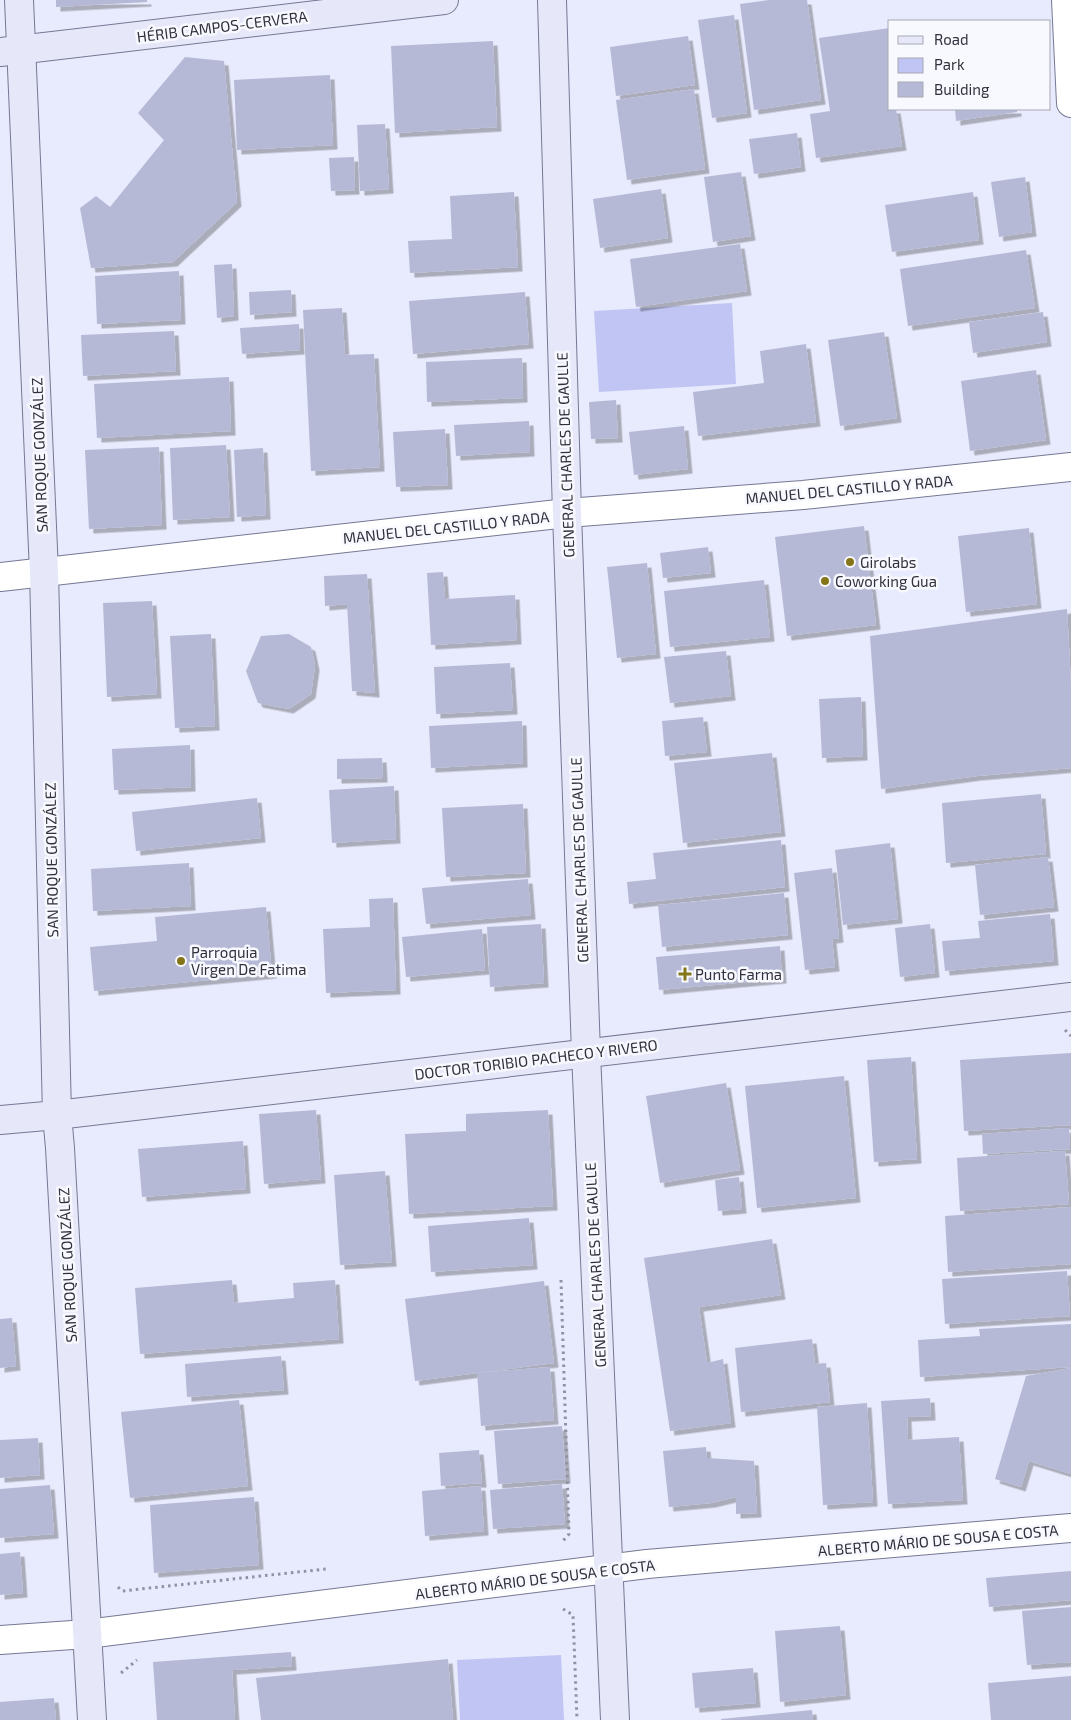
<svg xmlns="http://www.w3.org/2000/svg" width="1071" height="1720" font-family="'Exo 2',sans-serif">
<style>
.green{fill:#c0c5f3}
.building{fill:#b6b9d6;filter:url(#shadow)}
.lines{fill:none;stroke-linecap:round;stroke-linejoin:round}
.street-casing{stroke:#757893;stroke-width:30}
.secondary-casing{stroke:#757893;stroke-width:30}
.path{stroke:#9192a1;stroke-width:3;stroke-dasharray:2.5 4;stroke-linecap:butt}
.street{stroke:#fff;stroke-width:28}
.secondary{stroke:#e6e8fa;stroke-width:28}
.poi-dot{fill:#837518;stroke:#f8f9ff;stroke-width:2}
.labels{text-anchor:middle;dominant-baseline:central;stroke-width:5;stroke-linejoin:round;paint-order:stroke}
.street-label{font-size:15px;fill:#30313c;stroke:#f8f9ff}
.poi-label{font-size:15px;fill:#30313c;stroke:#f8f9ff;text-anchor:start}
</style>
<defs>
<filter id="shadow"><feDropShadow dx="4.5" dy="4.5" stdDeviation="0" flood-color="#0004"/></filter>
</defs>
<rect width="100%" height="100%" fill="#e8eafd"/>
<!-- green -->
<g class="green">
<polygon points="732,303 736,384 599,392 594,311"/>
<polygon points="561,1655 564,1720 460,1720 457,1660"/>
</g>
<!-- building -->
<g class="building">
<polygon points="56,0 147,0 147,2 56,7"/>
<polygon points="769,0 807,0 821,100 754,110 740,4"/>
<polygon points="734,15 747,113 712,118 698,20"/>
<polygon points="890,28 890,109 896,109 902,146 816,158 810,114 830,111 819,38"/>
<polygon points="688,36 695,85 616,96 610,47"/>
<polygon points="493,41 497,127 395,133 391,46"/>
<polygon points="185,57 224,61 237,202 173,262 91,268 80,208 96,196 110,207 164,140 138,113"/>
<polygon points="330,75 333,145 237,150 234,80"/>
<polygon points="694,89 705,169 627,180 616,100"/>
<polygon points="955,109 1017,109 1017,112 956,121"/>
<polygon points="385,124 389,189 360,191 357,125"/>
<polygon points="797,133 801,167 754,174 749,139"/>
<polygon points="354,157 355,190 331,191 329,158"/>
<polygon points="741,172 751,236 713,242 704,177"/>
<polygon points="1025,177 1032,232 999,237 991,182"/>
<polygon points="661,189 668,238 600,248 593,199"/>
<polygon points="514,192 518,267 410,273 408,241 452,239 450,196"/>
<polygon points="973,192 979,240 892,252 885,205"/>
<polygon points="740,244 747,291 636,307 630,259"/>
<polygon points="1026,250 1035,308 908,326 900,269"/>
<polygon points="232,264 234,316 217,318 214,265"/>
<polygon points="179,271 181,320 97,324 95,276"/>
<polygon points="291,290 292,312 250,315 249,292"/>
<polygon points="525,292 529,344 413,354 409,301"/>
<polygon points="342,308 345,355 374,354 380,467 311,471 303,310"/>
<polygon points="1043,312 1047,342 973,353 969,322"/>
<polygon points="299,324 300,350 242,354 240,328"/>
<polygon points="174,331 176,371 83,376 81,335"/>
<polygon points="884,332 897,418 840,426 828,340"/>
<polygon points="806,344 816,422 698,436 693,392 764,383 760,351"/>
<polygon points="522,358 523,398 427,402 426,362"/>
<polygon points="1036,370 1046,440 970,451 961,381"/>
<polygon points="229,377 231,431 97,438 94,384"/>
<polygon points="616,400 618,438 591,439 589,402"/>
<polygon points="529,421 530,452 456,456 454,425"/>
<polygon points="684,426 688,469 634,475 629,432"/>
<polygon points="445,429 448,485 396,487 393,432"/>
<polygon points="226,445 230,517 173,520 170,448"/>
<polygon points="159,447 162,525 89,529 85,450"/>
<polygon points="263,448 266,515 237,517 234,450"/>
<polygon points="864,526 876,625 787,636 775,537"/>
<polygon points="1029,528 1037,604 966,612 958,536"/>
<polygon points="708,547 711,573 663,578 660,553"/>
<polygon points="647,563 656,654 617,658 607,567"/>
<polygon points="443,572 445,599 515,595 517,640 431,645 427,573"/>
<polygon points="367,574 375,693 352,691 347,604 325,606 324,576"/>
<polygon points="764,580 770,637 670,647 664,591"/>
<polygon points="152,601 157,694 107,697 103,603"/>
<polygon points="1067,609 1071,685 1071,768 977,776 881,789 870,636"/>
<polygon points="211,634 215,726 175,728 170,636"/>
<polygon points="289,634 311,647 315,666 311,694 289,709 258,703 246,671 261,636"/>
<polygon points="726,651 731,696 670,703 664,657"/>
<polygon points="510,663 513,710 436,714 434,667"/>
<polygon points="861,697 863,756 822,758 819,699"/>
<polygon points="703,717 707,752 665,756 662,721"/>
<polygon points="522,721 523,763 431,768 429,726"/>
<polygon points="190,745 191,787 114,790 112,749"/>
<polygon points="772,753 781,832 683,843 674,763"/>
<polygon points="382,758 383,778 337,779 337,759"/>
<polygon points="394,786 396,839 332,843 329,790"/>
<polygon points="1041,794 1046,854 946,863 942,803"/>
<polygon points="257,798 261,838 136,851 132,812"/>
<polygon points="523,804 526,873 446,877 442,808"/>
<polygon points="781,840 785,887 629,904 627,882 656,879 653,853"/>
<polygon points="890,843 898,919 843,925 835,850"/>
<polygon points="1048,857 1054,907 980,915 975,865"/>
<polygon points="189,863 191,906 93,911 91,869"/>
<polygon points="832,868 839,938 832,939 835,967 805,970 794,873"/>
<polygon points="528,879 531,915 426,924 422,888"/>
<polygon points="784,893 788,935 662,947 658,905"/>
<polygon points="393,898 396,990 326,993 323,929 370,927 369,899"/>
<polygon points="266,907 272,974 94,991 90,947 157,941 155,917"/>
<polygon points="1050,914 1054,961 945,971 942,941 980,938 978,921"/>
<polygon points="541,924 544,983 490,987 487,927"/>
<polygon points="930,924 935,973 900,977 895,928"/>
<polygon points="482,929 485,970 406,977 402,937"/>
<polygon points="780,946 782,979 659,990 656,957"/>
<polygon points="1071,1053 1071,1125 964,1131 960,1060"/>
<polygon points="911,1057 917,1159 874,1162 867,1060"/>
<polygon points="844,1076 856,1198 757,1208 745,1086"/>
<polygon points="726,1083 740,1170 660,1183 646,1096"/>
<polygon points="316,1110 321,1179 264,1184 259,1114"/>
<polygon points="548,1110 553,1206 409,1214 405,1134 466,1131 466,1114"/>
<polygon points="1069,1128 1070,1149 983,1154 982,1134"/>
<polygon points="243,1141 246,1189 142,1197 138,1149"/>
<polygon points="1065,1151 1069,1204 960,1211 957,1158"/>
<polygon points="385,1171 392,1262 340,1265 334,1175"/>
<polygon points="739,1177 742,1209 718,1211 715,1180"/>
<polygon points="1071,1207 1071,1264 948,1272 945,1216"/>
<polygon points="529,1218 533,1265 431,1272 428,1226"/>
<polygon points="772,1239 781,1295 699,1307 707,1363 723,1359 731,1423 670,1431 644,1258"/>
<polygon points="1067,1271 1070,1316 945,1324 942,1279"/>
<polygon points="232,1280 234,1303 294,1298 293,1283 335,1280 339,1339 140,1354 135,1288"/>
<polygon points="544,1281 554,1363 415,1381 405,1299"/>
<polygon points="12,1318 16,1366 0,1368 0,1319"/>
<polygon points="1071,1324 1071,1367 920,1377 918,1340 980,1336 979,1329"/>
<polygon points="812,1339 815,1364 826,1363 830,1402 741,1412 735,1348"/>
<polygon points="281,1356 284,1390 187,1397 185,1364"/>
<polygon points="550,1367 554,1420 481,1426 477,1373"/>
<polygon points="1071,1368 1071,1474 1029,1461 1021,1487 995,1479 1026,1376"/>
<polygon points="930,1398 931,1416 907,1417 908,1440 959,1437 963,1500 888,1504 881,1401"/>
<polygon points="239,1400 248,1486 130,1498 121,1412"/>
<polygon points="867,1403 873,1502 823,1505 817,1407"/>
<polygon points="562,1426 566,1479 498,1484 494,1431"/>
<polygon points="38,1438 40,1475 0,1478 0,1440"/>
<polygon points="706,1447 707,1458 754,1461 757,1513 736,1514 736,1497 711,1503 669,1507 663,1451"/>
<polygon points="479,1450 482,1483 441,1486 439,1453"/>
<polygon points="562,1484 565,1524 493,1529 490,1490"/>
<polygon points="50,1485 54,1534 0,1538 0,1489"/>
<polygon points="481,1486 484,1531 425,1536 422,1491"/>
<polygon points="254,1497 259,1565 154,1573 150,1505"/>
<polygon points="20,1552 23,1593 0,1595 0,1554"/>
<polygon points="1071,1571 1071,1600 989,1607 986,1578"/>
<polygon points="1071,1607 1071,1662 1027,1665 1022,1611"/>
<polygon points="840,1626 846,1695 780,1702 775,1631"/>
<polygon points="291,1652 292,1666 232,1670 235,1720 157,1720 153,1662"/>
<polygon points="448,1659 453,1720 261,1720 256,1678"/>
<polygon points="753,1668 756,1703 695,1708 692,1673"/>
<polygon points="1071,1676 1071,1720 991,1720 988,1683"/>
<polygon points="54,1698 56,1720 0,1720 0,1702"/>
<polygon points="812,1710 813,1720 721,1720 721,1719"/>
</g>
<g class="lines">
<defs>
<g id="street">
<polyline points="1066,0 1071,103"/>
<polyline points="0,577 567,513 803,495 1071,467"/>
<polyline points="0,1640 87,1634 647,1564 1071,1528"/>
</g>
<g id="secondary">
<polyline points="19,0 44,572 57,1115 60,1148 92,1720"/>
<polyline points="552,0 567,513 586,1053 615,1720"/>
<polyline points="0,52 444,0"/>
<polyline points="0,1120 57,1115 1071,997"/>
</g>
</defs>
<!-- street casing -->
<use href="#street" class="street-casing"/>
<!-- secondary casing -->
<use href="#secondary" class="secondary-casing"/>
<!-- path -->
<g class="path">
<polyline points="1065,1030 1071,1036"/>
<polyline points="561,1280 569,1534 562,1542"/>
<polyline points="118,1587 122,1591 326,1569"/>
<polyline points="563,1609 573,1615 577,1720"/>
<polyline points="121,1673 137,1660"/>
</g>
<!-- street -->
<use href="#street" class="street"/>
<!-- secondary -->
<use href="#secondary" class="secondary"/>
</g>
<!-- markers -->
<g class="poi-dot">
<circle cx="850" cy="562" r="5"/>
<circle cx="825" cy="581" r="5"/>
<circle cx="181" cy="961" r="5"/>
<path d="M682.5 966.5h5v5h5v5h-5v5h-5v-5h-5v-5h5z"/>
</g>
<g class="labels">
<!-- street labels -->
<g class="street-label">
<text transform="translate(222 26) rotate(-7)">HÉRIB CAMPOS-CERVERA</text>
<text transform="translate(39 455) rotate(-92)">SAN ROQUE GONZÁLEZ</text>
<text transform="translate(565 455) rotate(-92)">GENERAL CHARLES DE GAULLE</text>
<text transform="translate(849 489) rotate(-5)">MANUEL DEL CASTILLO Y RADA</text>
<text transform="translate(446 527) rotate(-6)">MANUEL DEL CASTILLO Y RADA</text>
<text transform="translate(51 860) rotate(-91)">SAN ROQUE GONZÁLEZ</text>
<text transform="translate(579 860) rotate(-92)">GENERAL CHARLES DE GAULLE</text>
<text transform="translate(536 1059) rotate(-7)">DOCTOR TORIBIO PACHECO Y RIVERO</text>
<text transform="translate(67 1265) rotate(-93)">SAN ROQUE GONZÁLEZ</text>
<text transform="translate(595 1265) rotate(-93)">GENERAL CHARLES DE GAULLE</text>
<text transform="translate(938 1540) rotate(-5)">ALBERTO MÁRIO DE SOUSA E COSTA</text>
<text transform="translate(535 1579) rotate(-7)">ALBERTO MÁRIO DE SOUSA E COSTA</text>
</g>
<!-- poi labels -->
<g class="poi-label">
<text x="860" y="562">Girolabs</text>
<text x="835" y="581">Coworking Gua</text>
<text x="191" y="952">Parroquia<tspan x="191" dy="17">Virgen De Fatima</tspan></text>
<text x="695" y="974">Punto Farma</text>
</g>
</g>
<!-- legend -->
<rect x="888" y="20" width="162" height="90" fill="#f8f9ff" stroke="#a8a9b1"/>
<rect x="898" y="36" width="25" height="8" fill="#e6e8fa" stroke="#a8a9b1"/>
<text x="934" y="45" font-size="15" fill="#30313c">Road</text>
<rect x="898" y="58" width="25" height="15" fill="#c0c5f3" stroke="#a8a9b1"/>
<text x="934" y="70" font-size="15" fill="#30313c">Park</text>
<rect x="898" y="82" width="25" height="15" fill="#b6b9d6" stroke="#a8a9b1"/>
<text x="934" y="95" font-size="15" fill="#30313c">Building</text>
</svg>
